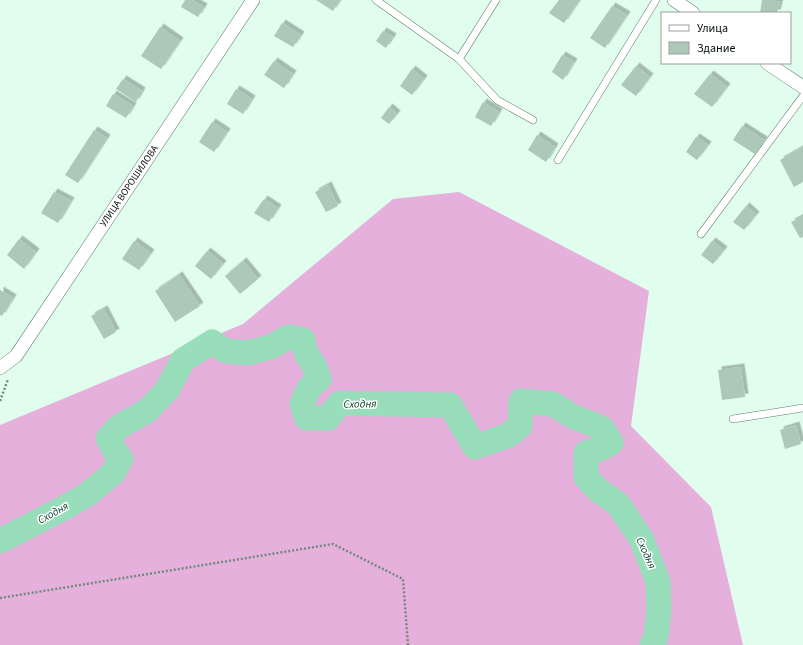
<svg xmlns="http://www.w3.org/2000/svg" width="803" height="645" font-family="'Source Sans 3',sans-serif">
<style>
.forest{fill:#e6b0dd}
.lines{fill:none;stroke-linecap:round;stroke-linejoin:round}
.river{stroke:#99deba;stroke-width:25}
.building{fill:#acc8b8;filter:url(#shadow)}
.lane-casing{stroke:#627c6e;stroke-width:8}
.street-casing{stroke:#627c6e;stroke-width:14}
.path{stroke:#75887e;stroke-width:2.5;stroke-dasharray:2 2;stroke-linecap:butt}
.lane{stroke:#fff;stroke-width:7}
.street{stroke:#fff;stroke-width:13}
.labels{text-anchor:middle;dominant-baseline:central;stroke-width:3;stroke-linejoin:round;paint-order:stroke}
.street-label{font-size:10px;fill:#07110c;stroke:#fff}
.water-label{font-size:11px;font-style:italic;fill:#043e28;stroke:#fff}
</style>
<defs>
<filter id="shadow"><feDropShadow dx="3.5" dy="-3.5" stdDeviation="0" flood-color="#0004"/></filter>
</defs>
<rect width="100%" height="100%" fill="#e1fded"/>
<!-- forest -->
<polygon class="forest" points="459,192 649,291 631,426 711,507 743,645 0,645 0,425 243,324 393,199"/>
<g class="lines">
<!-- river -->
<polyline class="river" points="0,541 62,509 88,494 113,473 121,459 115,451 108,438 120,426 147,411 167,390 183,360 212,342 226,351 248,353 270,347 289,337 303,340 306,353 315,367 319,379 309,388 302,404 307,418 328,418 340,403 450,405 475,447 509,435 520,426 521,401 553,404 572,416 602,428 611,443 602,448 586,453 586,477 598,490 618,504 642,540 658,582 659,611 656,637 652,645"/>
</g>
<!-- building -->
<g class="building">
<polygon points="185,0 192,0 204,7 198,17 181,7"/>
<polygon points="316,0 340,0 333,11"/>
<polygon points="559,0 577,0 579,1 564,23 549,13"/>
<polygon points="762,0 771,0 780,2 777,13 760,13"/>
<polygon points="612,6 627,15 605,48 590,38"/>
<polygon points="282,23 301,35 293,47 274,36"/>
<polygon points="160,27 180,41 161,69 141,56"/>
<polygon points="383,31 393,37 386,48 376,41"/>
<polygon points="562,55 574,62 563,80 552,72"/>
<polygon points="274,61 293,74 284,88 264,75"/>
<polygon points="636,66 650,77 636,96 621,85"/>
<polygon points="412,69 424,79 412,95 400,86"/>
<polygon points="710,74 727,87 712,107 694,94"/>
<polygon points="123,79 142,91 136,102 116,89"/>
<polygon points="236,89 252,99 243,114 227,104"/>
<polygon points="113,94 133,106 126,118 106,106"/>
<polygon points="483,102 499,112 491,126 475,117"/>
<polygon points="389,107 397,114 389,124 381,118"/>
<polygon points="212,122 227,132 214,152 199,142"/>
<polygon points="742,126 764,140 755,154 733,140"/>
<polygon points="94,130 107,138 78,183 65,175"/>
<polygon points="537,135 555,147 546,162 528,150"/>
<polygon points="696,137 708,145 697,160 686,152"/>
<polygon points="803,147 803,182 794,187 780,160"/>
<polygon points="328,185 338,206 326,212 315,192"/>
<polygon points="54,192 71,201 58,223 41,213"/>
<polygon points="264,199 278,208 269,222 254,213"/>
<polygon points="746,206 756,215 744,230 733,222"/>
<polygon points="803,216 803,237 800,238 791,222"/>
<polygon points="19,239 36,252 24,269 7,255"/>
<polygon points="134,241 151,253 139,270 122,259"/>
<polygon points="712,241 724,250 713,264 701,255"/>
<polygon points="207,251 223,264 211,279 195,266"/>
<polygon points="243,261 258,279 240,294 225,276"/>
<polygon points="179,275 200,306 175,322 155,291"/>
<polygon points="0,290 13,298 2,316 0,315"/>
<polygon points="104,309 116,332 104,339 91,316"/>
<polygon points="741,367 745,397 722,400 718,370"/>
<polygon points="796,425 801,444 785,449 780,430"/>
</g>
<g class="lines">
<defs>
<g id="lane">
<polyline points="376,0 459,59 497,100 533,120"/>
<polyline points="459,59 496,0"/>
<polyline points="558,160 656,0"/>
<polyline points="701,234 803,96"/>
<polyline points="733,419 803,408"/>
</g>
<g id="street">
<polyline points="674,0 693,13"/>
<polyline points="767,63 803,87"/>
<polyline points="0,368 16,356 253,0"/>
</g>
</defs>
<!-- lane casing -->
<use href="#lane" class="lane-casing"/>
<!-- street casing -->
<use href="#street" class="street-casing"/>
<!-- path -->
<g class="path">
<polyline points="0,401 8,379"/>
<polyline points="0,598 333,544 403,579 408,645"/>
</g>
<!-- lane -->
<use href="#lane" class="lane"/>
<!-- street -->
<use href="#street" class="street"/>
</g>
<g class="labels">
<!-- street labels -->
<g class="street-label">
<text transform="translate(129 186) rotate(-56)">УЛИЦА ВОРОШИЛОВА</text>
</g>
<!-- water labels -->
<g class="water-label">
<text transform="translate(360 404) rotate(-1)">Сходня</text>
<text transform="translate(53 513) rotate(-29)">Сходня</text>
<text transform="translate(646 553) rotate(66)">Сходня</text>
</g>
</g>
<!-- legend -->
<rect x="661" y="12" width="130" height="52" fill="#ffffff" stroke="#9ca09e"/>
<rect x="669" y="25" width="20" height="6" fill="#ffffff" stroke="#9ca09e"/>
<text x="697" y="32" font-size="12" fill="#07110c">Улица</text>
<rect x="669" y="42" width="20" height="12" fill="#acc8b8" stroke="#9ca09e"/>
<text x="697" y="52" font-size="12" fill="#07110c">Здание</text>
</svg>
